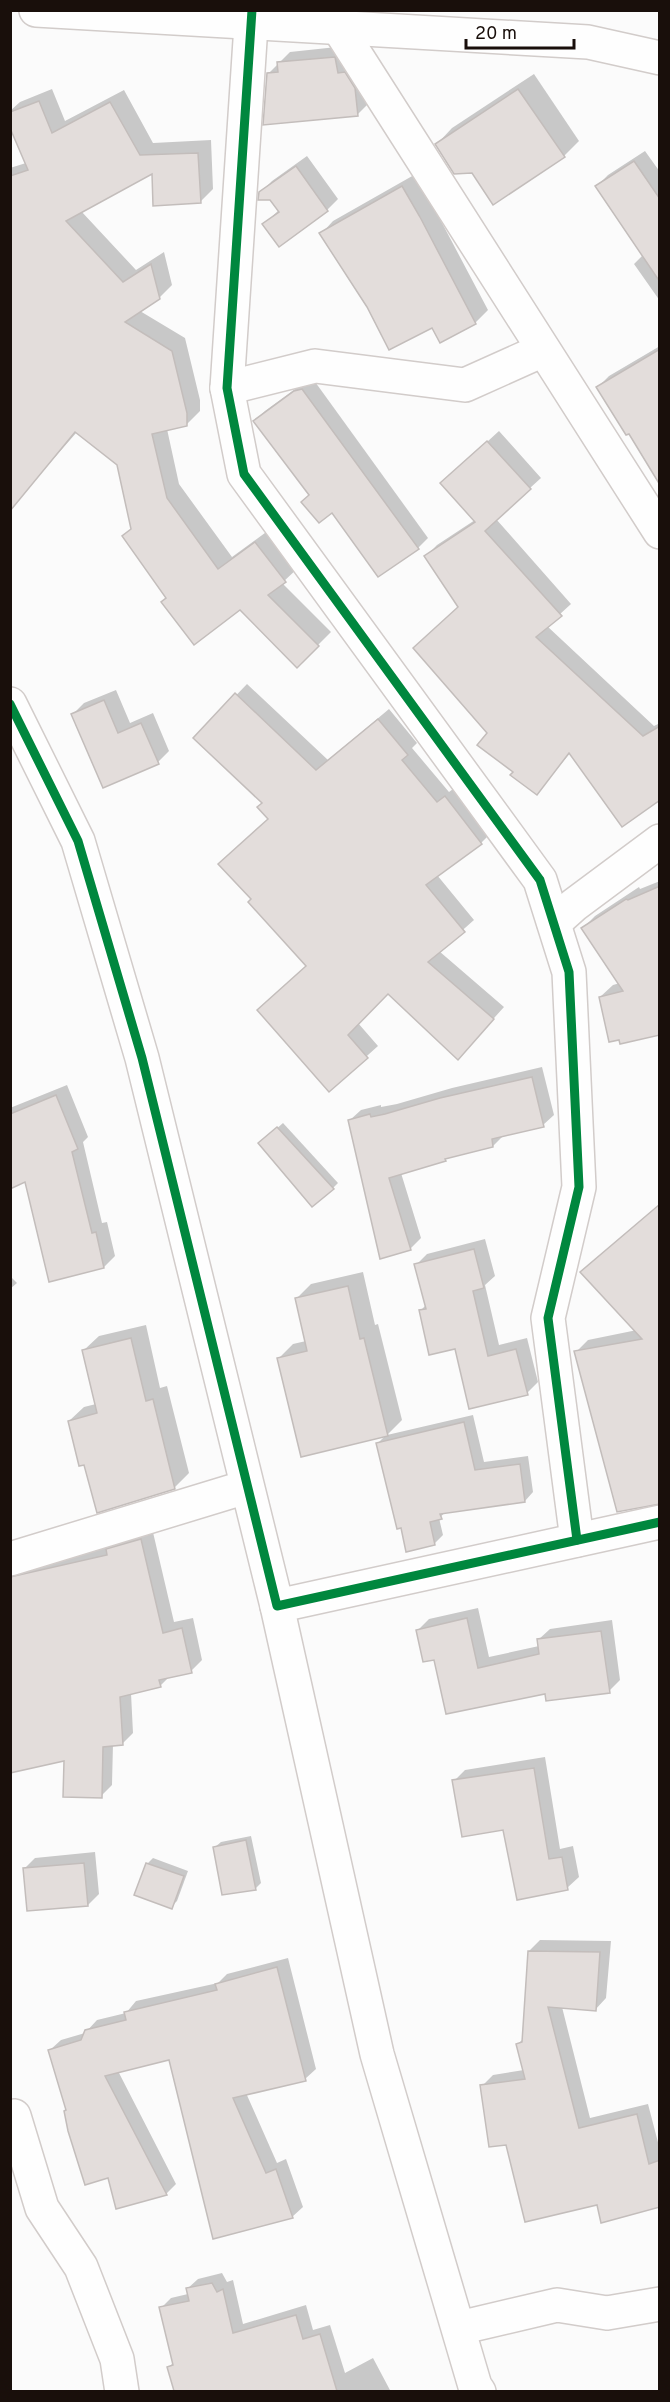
<svg xmlns="http://www.w3.org/2000/svg" width="670" height="2402" font-family="Overpass,sans-serif">
<style>
.shadow{fill:#0003}
.building{fill:#e3dddb;stroke:#c3bdbb;stroke-width:1.5}
.lines{fill:none;stroke-linecap:round;stroke-linejoin:round}
.minor-casing{stroke:#d2ccca;stroke-width:36}
.minor{stroke:#fefefe;stroke-width:33}
.cycleway-casing{stroke:#fff;stroke-width:13}
.cycleway{stroke:#00873e;stroke-width:9}
</style>
<rect width="100%" height="100%" fill="#fbfbfb"/>
<!-- shadow -->
<g class="shadow">
<polygon points="346,46 368,104 357,115 268,74 290,52"/>
<polygon points="534,74 579,141 564,156 472,172 437,144 452,128"/>
<polygon points="52,89 65,121 124,90 153,143 211,140 213,189 200,202 153,172 81,211 136,270 164,252 172,285 159,298 140,311 185,338 200,400 200,411 187,424 167,429 179,484 232,557 269,530 298,568 282,583 331,632 297,666 240,608 167,598 124,536 133,527 118,464 77,432 13,505 10,374 10,168 26,163 10,124 10,111 20,102"/>
<polygon points="645,151 660,172 660,301 634,264 643,255 597,186 608,175"/>
<polygon points="307,156 338,199 327,210 264,224 279,210 270,198 260,193 272,181"/>
<polygon points="414,175 432,204 488,310 475,323 440,341 433,326 321,234 333,221"/>
<polygon points="660,346 660,482 630,432 598,387 609,376"/>
<polygon points="313,379 428,538 418,548 332,510 310,495 255,421 265,411 306,381"/>
<polygon points="499,431 541,478 496,519 571,604 547,626 654,726 660,723 660,785 571,752 537,793 515,771 489,733 459,607 426,556 437,545 475,520 453,473"/>
<polygon points="247,684 328,760 389,709 417,743 412,748 449,792 457,786 492,832 481,843 437,875 474,920 439,951 504,1007 468,1047 388,992 358,1023 378,1046 329,1090 308,966 253,899 270,819 264,802 195,738"/>
<polygon points="116,690 130,723 153,713 169,751 158,762 73,714 84,703"/>
<polygon points="660,881 660,1029 600,997 613,985 620,983 583,928 595,916 639,887 640,889"/>
<polygon points="542,1067 554,1115 543,1125 504,1135 493,1146 449,1156 445,1160 401,1173 421,1238 411,1248 382,1257 350,1120 361,1110 381,1105 381,1107 397,1104 452,1088"/>
<polygon points="67,1085 88,1137 83,1142 102,1223 107,1222 115,1256 104,1267 26,1180 10,1187 10,1108"/>
<polygon points="283,1123 338,1183 333,1188 266,1138"/>
<polygon points="660,1204 660,1502 576,1352 588,1340 637,1330 595,1260"/>
<polygon points="485,1239 495,1276 485,1285 499,1345 527,1338 538,1382 527,1393 420,1311 426,1305 416,1265 427,1254"/>
<polygon points="363,1272 375,1325 378,1324 402,1420 387,1435 473,1415 484,1462 528,1456 533,1492 525,1501 447,1511 439,1518 443,1535 434,1544 378,1443 386,1435 278,1359 293,1344 306,1341 296,1299 311,1284"/>
<polygon points="10,1276 17,1283 10,1289"/>
<polygon points="146,1325 160,1388 167,1386 189,1473 174,1488 86,1463 69,1421 84,1407 96,1404 84,1350 99,1336"/>
<polygon points="152,1528 174,1622 193,1618 202,1660 191,1671 170,1676 160,1686 131,1693 133,1733 122,1744 113,1744 112,1785 101,1796 66,1760 10,1771 10,1562 27,1566 111,1546 119,1539"/>
<polygon points="478,1608 489,1657 539,1646 538,1640 550,1629 612,1620 620,1680 609,1691 546,1692 435,1658 418,1630 429,1619"/>
<polygon points="545,1757 560,1849 573,1846 579,1877 567,1888 454,1781 465,1770"/>
<polygon points="251,1836 261,1883 256,1888 215,1847 221,1842"/>
<polygon points="95,1852 99,1894 88,1905 24,1869 35,1858"/>
<polygon points="153,1858 188,1871 177,1901 171,1907 147,1864"/>
<polygon points="540,1940 611,1941 606,1998 595,2010 562,2007 590,2118 648,2104 660,2150 660,2205 598,2203 507,2144 482,2086 493,2075 524,2070 518,2044 524,2038 529,1951"/>
<polygon points="288,1958 316,2069 305,2079 246,2093 277,2163 286,2159 303,2207 292,2217 170,2058 118,2071 176,2184 166,2194 109,2176 67,2109 50,2050 61,2040 85,2033 97,2020 126,2013 136,2001 218,1983 227,1974"/>
<polygon points="222,2273 227,2282 233,2280 243,2324 306,2305 313,2330 330,2325 345,2373 373,2358 391,2392 176,2392 169,2367 174,2362 161,2308 171,2298 188,2294 187,2289 198,2279"/>
</g>
<!-- building -->
<g class="building">
<polygon points="335,57 338,73 345,72 355,88 358,116 263,125 267,73 278,72 277,62"/>
<polygon points="518,89 565,157 493,205 472,173 454,174 435,144"/>
<polygon points="39,101 52,133 110,102 140,155 198,153 201,203 153,206 152,174 66,221 123,282 151,264 160,299 125,322 172,351 187,413 187,426 152,434 167,498 218,569 255,542 286,582 268,595 319,646 297,668 240,610 194,645 161,602 166,598 122,536 131,529 117,465 75,432 10,511 10,176 28,170 10,128 10,112"/>
<polygon points="634,161 660,199 660,282 595,186"/>
<polygon points="296,166 328,211 279,247 262,224 279,212 270,200 258,200 259,192"/>
<polygon points="402,186 420,217 476,324 440,343 432,328 389,350 367,307 319,233"/>
<polygon points="660,349 660,485 629,434 626,435 596,387"/>
<polygon points="302,389 419,549 378,577 332,513 319,523 301,502 309,495 253,421 294,391"/>
<polygon points="487,441 531,489 485,531 562,616 536,637 643,736 660,726 660,800 622,827 569,753 537,795 510,775 513,772 477,745 487,733 413,648 458,607 424,556 475,522 440,483"/>
<polygon points="235,693 316,770 378,719 408,755 402,760 437,802 445,796 482,844 426,885 465,932 428,962 494,1019 458,1060 388,994 348,1035 368,1058 329,1092 257,1010 306,966 248,902 251,899 218,864 268,819 257,807 262,803 193,738"/>
<polygon points="104,700 118,733 141,723 159,764 103,788 71,714"/>
<polygon points="660,886 660,1035 620,1044 619,1040 609,1042 599,997 623,991 581,928 626,899 628,900"/>
<polygon points="532,1077 544,1127 492,1139 493,1147 445,1159 446,1161 389,1178 411,1250 380,1259 348,1120 370,1114 371,1117 385,1114 440,1098"/>
<polygon points="56,1095 78,1149 72,1152 92,1233 96,1232 104,1268 49,1282 25,1182 10,1189 10,1114"/>
<polygon points="277,1127 334,1189 312,1207 258,1143"/>
<polygon points="660,1204 660,1504 617,1512 574,1351 642,1339 580,1272"/>
<polygon points="474,1249 484,1288 473,1291 488,1356 516,1349 528,1395 469,1409 455,1349 429,1355 419,1310 426,1309 414,1264"/>
<polygon points="348,1286 360,1339 364,1338 388,1436 301,1457 277,1358 307,1351 295,1298"/>
<polygon points="131,1338 146,1401 153,1399 175,1489 97,1513 84,1465 79,1466 68,1421 97,1413 82,1350"/>
<polygon points="464,1422 475,1470 520,1464 525,1502 440,1514 442,1519 430,1522 435,1545 406,1552 401,1528 397,1529 376,1443"/>
<polygon points="141,1539 163,1633 182,1628 192,1673 159,1680 161,1687 120,1697 123,1745 103,1747 102,1798 63,1797 64,1761 10,1773 10,1577 107,1555 106,1549"/>
<polygon points="467,1618 478,1668 539,1654 537,1639 601,1631 610,1693 546,1701 545,1694 446,1714 434,1660 423,1662 416,1630"/>
<polygon points="534,1768 549,1859 562,1857 568,1890 517,1900 503,1830 462,1837 452,1780"/>
<polygon points="246,1840 256,1890 222,1895 213,1847"/>
<polygon points="84,1863 88,1906 27,1911 23,1868"/>
<polygon points="146,1863 184,1876 172,1909 134,1895"/>
<polygon points="528,1951 600,1952 596,2011 548,2007 579,2128 637,2114 649,2164 660,2160 660,2207 601,2223 597,2205 525,2222 506,2145 489,2147 480,2085 525,2079 516,2044 522,2042"/>
<polygon points="277,1967 306,2081 233,2098 266,2173 276,2169 293,2218 213,2239 169,2060 105,2076 167,2195 116,2209 108,2178 85,2185 68,2131 64,2111 66,2110 48,2050 81,2040 85,2030 126,2020 124,2012 217,1990 215,1984"/>
<polygon points="212,2283 217,2292 223,2289 233,2333 296,2315 303,2339 320,2334 337,2391 174,2391 167,2367 173,2365 159,2307 189,2301 186,2288"/>
</g>
<g class="lines">
<defs>
<g id="minor">
<polyline points="36,10 588,42 660,58"/>
<polyline points="252,10 227,388 244,474 540,880 569,972 579,1187 548,1318 577,1540"/>
<polyline points="338,27 660,532"/>
<polyline points="227,388 315,366 465,385 543,350"/>
<polyline points="10,704 78,841 142,1058 277,1606 660,1522"/>
<polyline points="554,923 574,905 660,841"/>
<polyline points="10,1559 246,1487"/>
<polyline points="277,1606 377,2054 475,2386 479,2392"/>
<polyline points="14,2116 42,2208 81,2267 117,2359 122,2392"/>
<polyline points="459,2328 557,2305 607,2313 660,2304"/>
</g>
</defs>
<!-- minor casing -->
<use href="#minor" class="minor-casing"/>
<!-- minor -->
<use href="#minor" class="minor"/>
<defs>
<g id="cycleway">
<polyline points="252,10 227,388 244,474 540,880 569,972 579,1187 548,1318 577,1540"/>
<polyline points="10,704 78,841 142,1058 277,1606 660,1522"/>
</g>
</defs>
<!-- cycleway casing -->
<use href="#cycleway" class="cycleway-casing"/>
<!-- cycleway -->
<use href="#cycleway" class="cycleway"/>
</g>
<!-- border -->
<rect width="670" height="2402" fill="none" stroke="#190f0b" stroke-width="24"/>
<!-- scale -->
<path d="M466 39v9h108v-9" fill="none" stroke="#190f0b" stroke-width="3"/>
<text x="475" y="39" font-size="18" fill="#190f0b" stroke="#ffffff" stroke-width="4.5" paint-order="stroke">20 m</text>
</svg>
